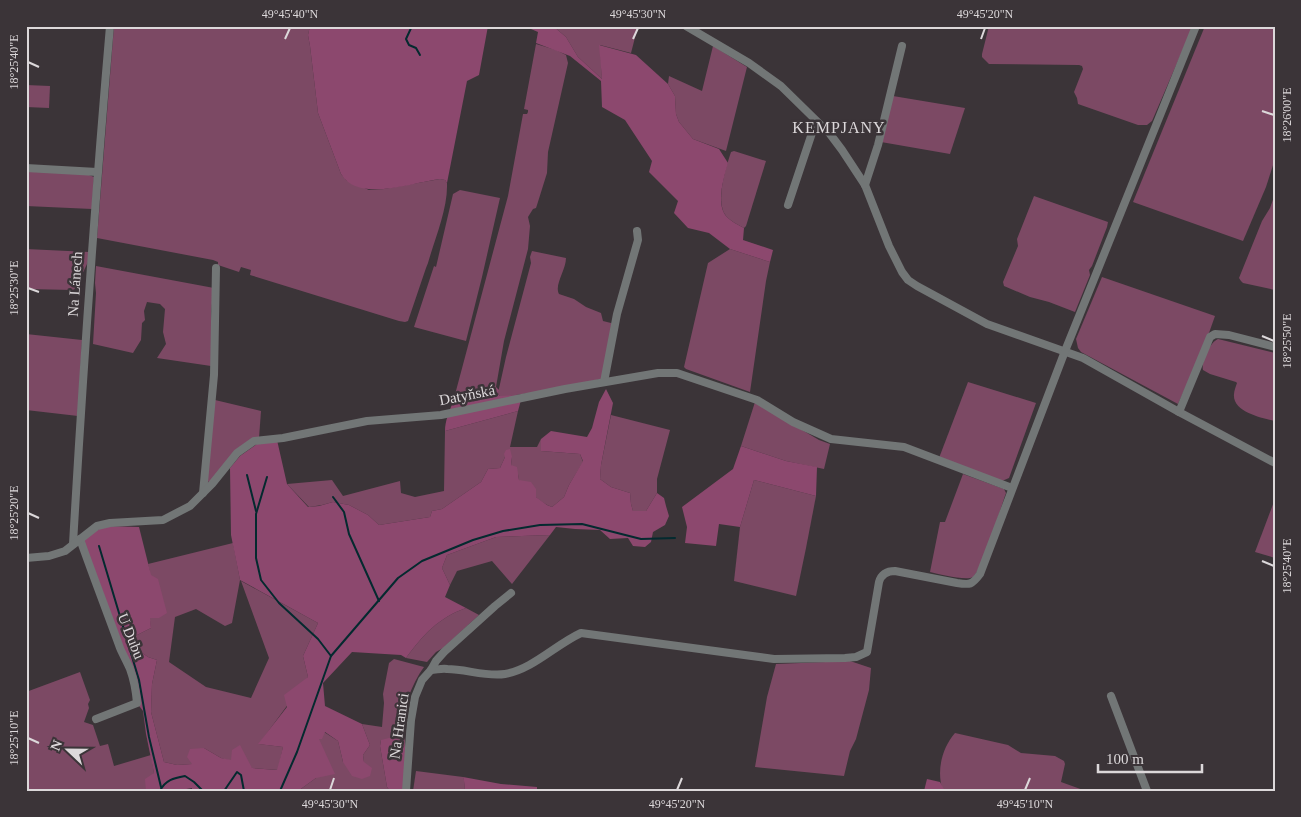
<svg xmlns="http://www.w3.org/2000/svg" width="1301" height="817" font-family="'Times New Roman',serif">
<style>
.green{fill:#7c4964}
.forest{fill:#8c486e}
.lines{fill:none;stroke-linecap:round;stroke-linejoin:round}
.stream{stroke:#042a2f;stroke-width:2}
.minor{stroke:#727676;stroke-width:8}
.ticks{fill:none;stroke:#dcd8da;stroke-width:2}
.labels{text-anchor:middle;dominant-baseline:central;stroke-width:5;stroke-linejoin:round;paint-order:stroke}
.street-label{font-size:15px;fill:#dcd8da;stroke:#3b3438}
.neighbourhood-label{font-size:16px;letter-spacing:1px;fill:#dcd8da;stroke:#3b3438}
.neatline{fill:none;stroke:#dcd8da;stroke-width:2}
.ticks-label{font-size:12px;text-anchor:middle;fill:#dcd8da}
</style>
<rect width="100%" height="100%" fill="#3b3438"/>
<!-- green -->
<g class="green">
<path d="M114,26H310L308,35L310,46L318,113L341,174L346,180L369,190L384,189L440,179L445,180L447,183C448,209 435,238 428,263L426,268L408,321L405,322L399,321L250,275L251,270L241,267L239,272L218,265V262L213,260L97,238Z"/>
<polygon points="553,26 638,26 631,53 600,45 602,79 578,57 566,37"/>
<polygon points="989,26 1193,26 1152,121 1147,125 1138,125 1078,104 1077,98 1074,92 1083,69 1082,66 1079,65 989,64 982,57 982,54"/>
<polygon points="1205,26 1275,26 1275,159 1266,187 1243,241 1133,202"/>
<polygon points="536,44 556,50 566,55 568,63 548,152 547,173 537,205 536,208 533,209 528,217 530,226 528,249 504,341 496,387 492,393 453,402 508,196 523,114 527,114 528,112 528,110 524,109"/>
<polygon points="713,46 747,67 726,151 693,139 679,122 676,114 675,96 668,84 669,76 702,91"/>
<polygon points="26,85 50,86 49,108 26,107"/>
<polygon points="893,96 965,108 950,154 881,142"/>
<path d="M734,151L766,161L746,226L744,228C738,225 731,221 727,217C714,204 726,167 731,152Z"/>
<polygon points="26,170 89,175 94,177 92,209 26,206"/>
<polygon points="460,190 500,198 482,277 466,341 414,327 434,266 436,267 453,194"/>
<polygon points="1275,194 1275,290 1243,283 1241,281 1239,278 1262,221 1270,208"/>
<polygon points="1034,196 1108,222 1107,227 1092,266 1089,270 1090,275 1075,312 1049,302 1030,297 1004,286 1003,282 1018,246 1017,239"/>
<polygon points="26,249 89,252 89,260 75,289 73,290 26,289"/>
<polygon points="730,249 770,262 766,281 750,392 686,369 684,367 708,263"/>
<path d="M532,251L566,258C566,270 554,285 559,294L574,299L586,307L601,313L603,321L611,323L612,324L603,374L601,379C567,387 535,393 501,397L499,395L498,393L506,357L531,263L530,257Z"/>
<polygon points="96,266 214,288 211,311 211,366 157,358 166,344 163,332 165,309 160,304 147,302 144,311 145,320 142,323 141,340 133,353 93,344 96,293 95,283"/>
<polygon points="1102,277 1215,316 1204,347 1178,404 1081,352 1078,348 1076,339"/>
<polygon points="26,334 82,340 78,416 26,410"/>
<path d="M1218,339L1275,353V421C1263,418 1232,412 1234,394C1234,391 1236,386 1237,383L1236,382L1210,374L1203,370C1201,362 1210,342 1218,339Z"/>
<polygon points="968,382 1036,403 1009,478 1002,481 939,458"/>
<polygon points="215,400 261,411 259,438 214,479 206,483"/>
<polygon points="755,402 819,440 830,444 824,469 786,461 741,446"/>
<path d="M518,411L510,447H537L541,439V451L580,454L583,462L569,485L564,497L552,507C539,503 528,489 519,480L518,474L511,465L512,457H505L500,468L488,469L481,482L442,509L432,511L430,517L379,525L368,515L349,505L333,502L322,505L309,507L287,484L332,480L343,496L400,481L401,493L415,497L444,491L445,431Z"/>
<polygon points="611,415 670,430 657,479 657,493 646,511 633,511 631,504 630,493 611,487 600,479 601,465"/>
<path d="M963,474L1004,489L1006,493C1001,507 982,570 973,577C966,581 939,574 930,572L940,522H945Z"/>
<polygon points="754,480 816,496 806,548 796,596 734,581 740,527"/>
<polygon points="1275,499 1275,558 1255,552"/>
<polygon points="550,535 512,584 492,561 457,571 450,585 442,568 447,555 496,537"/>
<path d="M233,543L240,580L232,623L225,626L196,609L175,617L169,662L206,687L251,698L269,658L241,581L318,623L303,656L308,677L259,744L283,747L278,770L252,768L221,758L204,748L192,764L177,765L164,762L151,712L152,684L157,660L148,657L138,650L135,636L151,628C147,607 154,585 148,564Z"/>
<path d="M466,608L479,615L443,648L436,652L427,662L406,658C423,635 438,618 466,608Z"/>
<path d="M394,659L424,667C412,683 402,711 401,732L404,734L406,748L381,740L380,746L387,787L390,791H298L316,778L319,739L324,732L338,741L343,762H364L363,755L370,745L362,724L382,727L384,703L383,694L389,663Z"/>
<polygon points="850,661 871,668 869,690 856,739 850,751 844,776 755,767 767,697 776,664"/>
<polygon points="80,672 90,700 88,704 89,708 84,722 93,725 100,746 108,744 114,766 151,755 154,773 146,789 146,791 107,791 105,790 101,791 26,791 26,692"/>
<path d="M955,733L1008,745L1021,753L1055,756L1064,761L1065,764L1061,782L1086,791H943C936,771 942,748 955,733Z"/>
<polygon points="416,771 463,777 464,780 465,791 413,791"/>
</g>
<!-- forest -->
<g class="forest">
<path d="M310,26H488L479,75L467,81L447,183L445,180L440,179C415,182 366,200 346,180C344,179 343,176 341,174L318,113L310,46L308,35Z"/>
<path d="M524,26H553L566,37L578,57L602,79L599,45L636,55L668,84L675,96L676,114L679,122L693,139L719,149L728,163C724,177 715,205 727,217C731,221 738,225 744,228L743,240L773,250L770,262L730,249L709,233L688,228L674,213L678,201L649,172L652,161L625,120L602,107L601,81L570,56L536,43L538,32Z"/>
<path d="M496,387L499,390L498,394L500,396L517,395L521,400L518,411L445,431C445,421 449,412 453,402L491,393Z"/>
<path d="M606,389L613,403L601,465L600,479L611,487L630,493L631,504L633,511H646L657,493L664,498L666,506L669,516L665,525L653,532L651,542L645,547L633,546L628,538L610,539L600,530L575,529L556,527L550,535L496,537L447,555L442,568L450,585L445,597L466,608C438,618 423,635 406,658L401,655L352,652L323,683L325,706L362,724L370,745L363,755L364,762L372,768L370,776L362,779L352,776L343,762L338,741L325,732L322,739H319L335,774L316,778L298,791H192V788L175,791H146L145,779L154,773L146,734L143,711L137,703L135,688L80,539L105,526L139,527L151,575L158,579L167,613L159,618H150L151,628L135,636L138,650L148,657L157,660L152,684L151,712L164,762L177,765L192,764L187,757L190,749L204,748L221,758L231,760L232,750L240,745L252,768L277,770L283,747L258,744L287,707L284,695L308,677L303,656L318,623L240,580L231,535L230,468L240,456L257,444L277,440L287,484L308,507L319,506L333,502L349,505L368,515L379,525L430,517L432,511L442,509L481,482L488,469L500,468L505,457L504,454L506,450L510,449L512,457L511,465L517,467L519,480L531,482L536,489V497L547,505L552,507L564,497L569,485L583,461L580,454L541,451V439L551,431L587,437L592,428L599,402Z"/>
<polygon points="741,446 786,461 817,467 816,496 754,480 740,527 719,524 716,546 685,543 687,527 682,507 733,469"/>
<polygon points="389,738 398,739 406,748 403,791 390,791 387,787 380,746 381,740"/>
<polygon points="463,777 501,784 537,787 537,791 465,791 464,781"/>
<polygon points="927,779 940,782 945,791 924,791"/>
</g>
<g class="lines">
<!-- stream -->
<g class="stream">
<polyline points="412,26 406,39 409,45 416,48 420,55"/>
<polyline points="247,475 256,511"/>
<polyline points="267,477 256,514 256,558 261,580 279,603 318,639 331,656"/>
<polyline points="333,497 344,512 349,534 379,601"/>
<polyline points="99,546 139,680 149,737 161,787"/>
<path d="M160,791C165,780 174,778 185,776L194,782L203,791"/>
<polyline points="224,791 237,772 241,775 244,791"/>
<polyline points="280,791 297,752 331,656 398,578 422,561 473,540 503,531 540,525 582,524 641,539 675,538"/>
</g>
<!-- minor -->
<g class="minor">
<polyline points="686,26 749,63 781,86 830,134 842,150 865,185 889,246 902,272 908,280 917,286 987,324 1083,358 1179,412 1275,463"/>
<polyline points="26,168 97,172"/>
<polyline points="865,185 878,145 902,46"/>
<polyline points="788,205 816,121"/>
<polyline points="604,382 617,314 638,240 637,231"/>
<polyline points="1179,412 1210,337 1215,334 1229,335 1275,347"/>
<polyline points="203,493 214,375 216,268"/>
<path d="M80,539C93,576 107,612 120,648C123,655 127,662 130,669C134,680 136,691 137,703L96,719"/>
<path d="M73,544C83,371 95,199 110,26"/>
<polyline points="26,558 49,556 65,551 97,526 110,523 163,520 190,506 212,484 237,453 254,441 283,438 367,421 441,415 565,389 658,373 677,373 757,400 793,422 831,439 904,447 1012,488"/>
<path d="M431,670C436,670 442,668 447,669C466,669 486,677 505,674C533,669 555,645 581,633L774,659L845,658L856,657L867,652L879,582C881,575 886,571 895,571L957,583C970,585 972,585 980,574L1065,351L1196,26"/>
<polyline points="1111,696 1147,791"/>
<polyline points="406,791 411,720 415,697 422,680 431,670 436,661 444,652 495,606 511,593"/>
</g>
</g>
<!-- ticks -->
<path class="ticks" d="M285,39L290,28M633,39L638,28M981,39L985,28M28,62L39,67M1262,111L1274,115M28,288L39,292M1262,336L1274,341M28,513L39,518M1262,561L1274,566M28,738L39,743M330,790L334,778M677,790L682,778M1025,790L1030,778"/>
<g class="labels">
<!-- street labels -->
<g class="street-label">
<text transform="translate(75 284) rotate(-86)">Na Lánech</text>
<text transform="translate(467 395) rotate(-11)">Datyňská</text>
<text transform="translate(131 636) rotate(68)">U Dubu</text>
<text transform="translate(399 726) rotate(-82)">Na Hranici</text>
</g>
<!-- neighbourhood labels -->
<g class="neighbourhood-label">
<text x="839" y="127">KEMPJANY</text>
</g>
</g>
<!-- border -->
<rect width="1301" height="817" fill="none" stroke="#3b3438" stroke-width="55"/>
<!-- north arrow -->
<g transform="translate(68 750) rotate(292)" stroke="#3b3438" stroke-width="4" paint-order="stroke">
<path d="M0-4L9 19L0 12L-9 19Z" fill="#dcd8da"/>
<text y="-8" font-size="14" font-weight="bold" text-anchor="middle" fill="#dcd8da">N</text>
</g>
<!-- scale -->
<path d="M1098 764v8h104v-8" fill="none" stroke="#dcd8da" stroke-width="2.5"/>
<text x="1106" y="764" font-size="15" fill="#dcd8da" stroke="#3b3438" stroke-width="4" paint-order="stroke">100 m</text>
<rect x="28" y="28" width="1246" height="762" class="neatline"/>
<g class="ticks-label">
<text x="290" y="18">49°45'40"N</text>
<text x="638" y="18">49°45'30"N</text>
<text x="985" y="18">49°45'20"N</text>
<text transform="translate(14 62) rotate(-90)" y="4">18°25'40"E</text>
<text transform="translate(1287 115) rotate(-90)" y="4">18°26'00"E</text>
<text transform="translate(14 288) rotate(-90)" y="4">18°25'30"E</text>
<text transform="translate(1287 341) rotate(-90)" y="4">18°25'50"E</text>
<text transform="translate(14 513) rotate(-90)" y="4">18°25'20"E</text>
<text transform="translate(1287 566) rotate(-90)" y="4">18°25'40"E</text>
<text transform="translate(14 738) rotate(-90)" y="4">18°25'10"E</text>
<text x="330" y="808">49°45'30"N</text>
<text x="677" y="808">49°45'20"N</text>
<text x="1025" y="808">49°45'10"N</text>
</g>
</svg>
